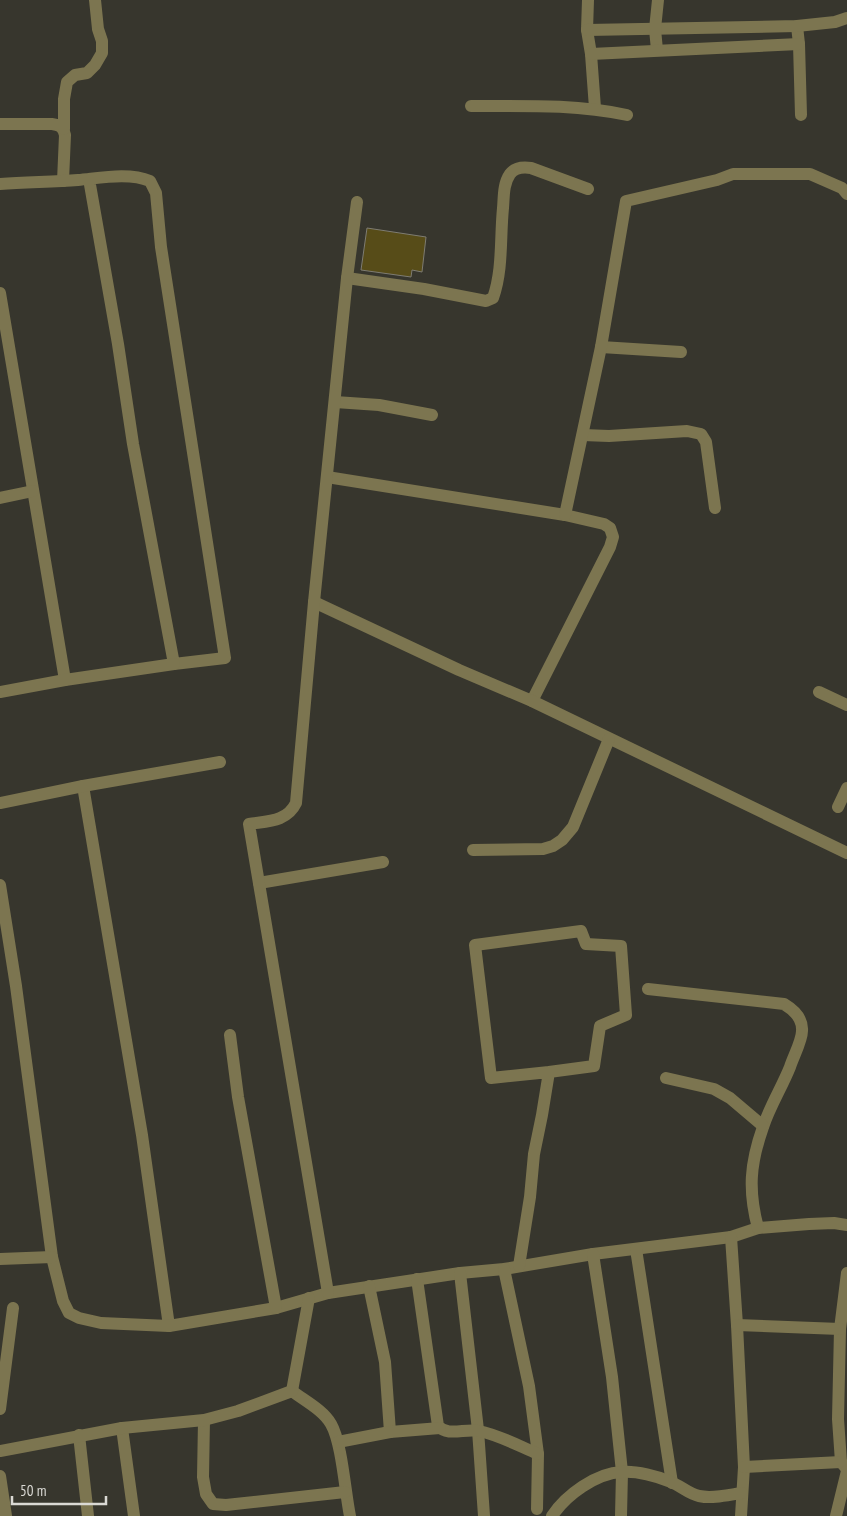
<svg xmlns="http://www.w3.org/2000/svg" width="847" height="1516" font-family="'PT Sans Narrow',sans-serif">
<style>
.building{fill:#574c18;stroke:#7e7c72}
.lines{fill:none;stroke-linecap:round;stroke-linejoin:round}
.minor{stroke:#7c7550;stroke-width:12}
</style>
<rect width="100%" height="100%" fill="#37362d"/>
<!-- building -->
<polygon class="building" points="367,228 426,237 422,272 412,270 411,277 361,270"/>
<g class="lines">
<!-- minor -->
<g class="minor">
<polyline points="588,0 587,30 591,54 595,108"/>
<polyline points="797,26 799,44 801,115"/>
<polyline points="587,30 797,26 835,22 847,18"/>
<polyline points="657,50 655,29 658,0"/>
<polyline points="591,54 799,44"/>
<path d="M471,106C524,106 575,104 627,115"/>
<path d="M0,124H52C60,125 63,127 65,135L63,181"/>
<polyline points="64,129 64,99 67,82 75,75 87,73 95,65 102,53 102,41 98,29 95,0"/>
<path d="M0,184C26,182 52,182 78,180C100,178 129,172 150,181L156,193L161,247L225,658L174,664L133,444L118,344L89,179"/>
<path d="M347,278L424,289L486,301L493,298C503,270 500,238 503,208C504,197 503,184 510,174C515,167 524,167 531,168L588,189"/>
<polyline points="0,293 65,680"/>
<polyline points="601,347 681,352"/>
<polyline points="335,402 379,405 432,415"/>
<polyline points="583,435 609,436 687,431 701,434 706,442 715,508"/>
<polyline points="327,477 565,515 604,524 610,528 613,537 610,547 532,701"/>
<polyline points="0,498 33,491"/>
<polyline points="565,515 601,347 626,201 717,180 733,174 810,174 842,188 847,194"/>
<polyline points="314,602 459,670 532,701 847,853"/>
<polyline points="0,692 65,680 174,664"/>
<polyline points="819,692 847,705"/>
<polyline points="83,786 142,1135 169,1326"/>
<polyline points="0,803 83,786 220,762"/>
<polyline points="838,807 847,788"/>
<polyline points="473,850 543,849 553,846 562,840 573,827 609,739"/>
<polyline points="259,883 383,862"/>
<polyline points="0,885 16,986 52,1257 63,1301 69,1313 79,1318 101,1323 169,1326 276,1308 328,1293 460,1273 504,1269 593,1254 731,1237 758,1228 809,1224 834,1223 847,1225"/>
<path d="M648,989L784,1004C794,1010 803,1018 802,1031C802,1041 793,1057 790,1067C782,1087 770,1106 763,1127C750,1164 748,1190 758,1228"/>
<polyline points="230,1035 238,1097 276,1308"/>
<polyline points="666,1078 714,1089 730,1098 763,1126"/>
<polyline points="731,1237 737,1325 744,1467 741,1516"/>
<polyline points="636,1249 672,1483"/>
<polyline points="593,1254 612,1377 622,1472 621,1516"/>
<polyline points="0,1259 52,1257"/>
<polyline points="519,1266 530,1197 534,1154 542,1115 549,1072 594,1066 600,1026 626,1015 621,946 586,944 581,931 475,945 491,1078 549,1072"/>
<polyline points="504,1269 529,1386 538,1454 537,1509"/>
<polyline points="460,1273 478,1430 484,1516"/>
<polyline points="847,1273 840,1329 838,1419 841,1462 847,1469"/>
<path d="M417,1279L438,1426C448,1437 465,1428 479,1431C499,1435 519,1446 538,1454"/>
<polyline points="369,1286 385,1362 390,1432"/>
<path d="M328,1293L249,824C267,821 287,822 296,803L314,602L347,278L357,202"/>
<polyline points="737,1325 840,1329"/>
<path d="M292,1391C305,1401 323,1410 331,1424C342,1443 345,1492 350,1516"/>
<polyline points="0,1409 13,1308"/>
<polyline points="204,1420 203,1477 206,1494 213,1504 226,1505 345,1492"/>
<polyline points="122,1428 134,1516"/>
<polyline points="79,1435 88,1516"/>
<polyline points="338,1442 390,1432 440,1428"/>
<polyline points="0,1451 122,1428 204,1420 238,1411 292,1391 309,1298"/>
<polyline points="744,1467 841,1462"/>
<polyline points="0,1476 6,1516"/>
<path d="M552,1516C566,1495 596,1473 622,1472C637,1471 657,1476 671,1482C681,1486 689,1494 699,1496C713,1499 728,1495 742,1493"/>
<polyline points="836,1516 847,1471"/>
</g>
</g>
<!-- scale -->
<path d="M12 1496v8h94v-8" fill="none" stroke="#dad9d4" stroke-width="2.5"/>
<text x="20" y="1496" font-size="15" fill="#dad9d4" stroke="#37362d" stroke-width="4" paint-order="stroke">50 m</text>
</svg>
